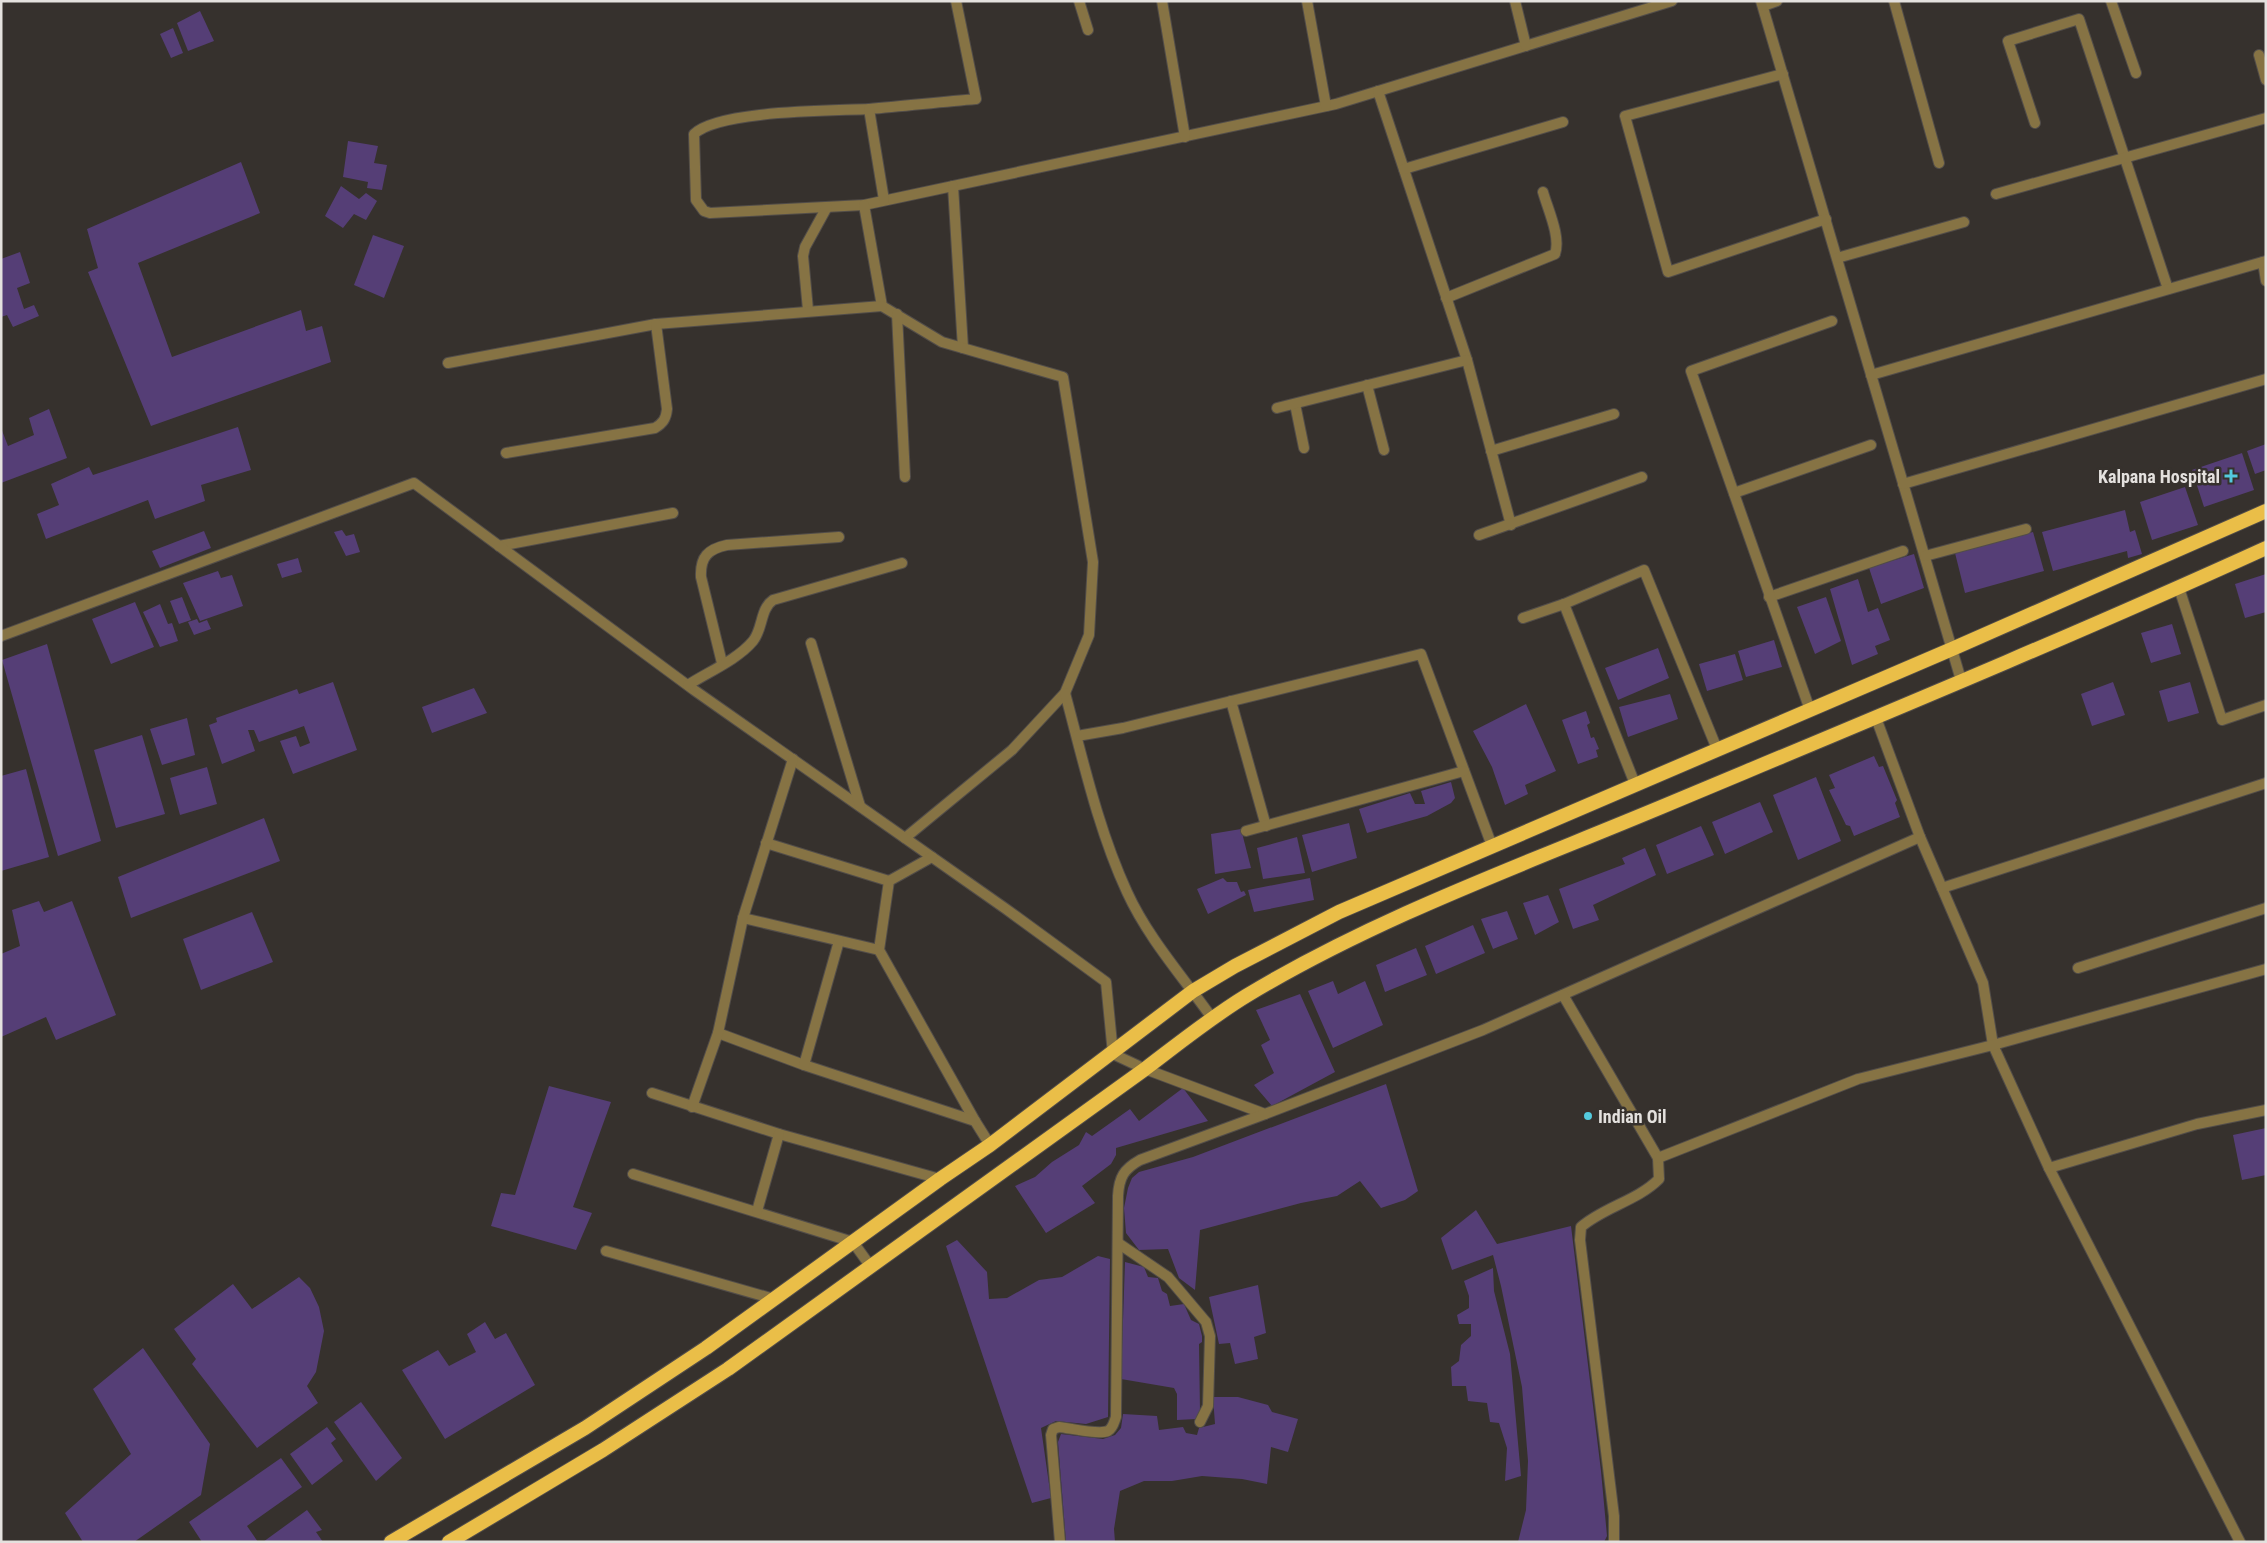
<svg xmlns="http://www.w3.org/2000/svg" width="2267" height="1543" font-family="'Roboto Condensed',sans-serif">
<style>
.building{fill:#553e76}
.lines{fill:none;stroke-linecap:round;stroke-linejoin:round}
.minor-casing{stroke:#524d49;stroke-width:12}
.trunk-casing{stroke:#524d49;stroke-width:16}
.minor{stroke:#867344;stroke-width:10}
.trunk{stroke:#eabe48;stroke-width:14}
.poi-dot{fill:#54cadd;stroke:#36312d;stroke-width:2}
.labels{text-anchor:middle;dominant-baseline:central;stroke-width:5;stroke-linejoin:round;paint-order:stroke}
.poi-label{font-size:18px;font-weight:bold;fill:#e4e1de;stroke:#36312d;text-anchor:end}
</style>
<rect width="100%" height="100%" fill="#36312d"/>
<!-- building -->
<g class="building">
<polygon points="200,11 214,41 188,51 177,23"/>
<polygon points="173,28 183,53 171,58 160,34"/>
<polygon points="348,141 378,146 374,163 387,165 382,190 367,188 368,182 343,177"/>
<polygon points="241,162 260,213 138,263 172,357 301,310 306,331 322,326 331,362 151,426 88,272 98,268 87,229"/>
<polygon points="341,186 359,199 366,193 377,201 366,220 354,214 343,228 325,216"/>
<polygon points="373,235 404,246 384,298 354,285"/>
<polygon points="20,252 30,283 17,288 24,309 34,305 39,316 13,327 7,315 1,317 1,259"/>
<polygon points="49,409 67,458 1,483 1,428 8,446 34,435 29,418"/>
<polygon points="238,427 251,470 201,485 205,501 155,519 148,500 46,539 37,514 59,505 51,484 89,467 93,475"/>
<polygon points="2266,444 2266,470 2255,474 2247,451"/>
<polygon points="2242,453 2254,490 2204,507 2192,470"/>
<polygon points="2185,487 2198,525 2152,540 2140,502"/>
<polygon points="2125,510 2130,532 2135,530 2142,554 2128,558 2127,551 2053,571 2042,532"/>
<polygon points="342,530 346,536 354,534 360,552 346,556 334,532"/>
<polygon points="204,531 211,548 160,568 152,551"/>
<polygon points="2033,532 2044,571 1965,593 1955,553"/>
<polygon points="1914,554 1924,588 1881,604 1869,568"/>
<polygon points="298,558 302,572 282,578 277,564"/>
<polygon points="218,571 221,578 232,575 243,606 200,621 183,583"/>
<polygon points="2266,574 2266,612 2245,618 2235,584"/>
<polygon points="1858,579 1868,612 1878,608 1890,640 1875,646 1878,654 1852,665 1830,589"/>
<polygon points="182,597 191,620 179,624 170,601"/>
<polygon points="1826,597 1841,641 1815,654 1797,607"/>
<polygon points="135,602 154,647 111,664 92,619"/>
<polygon points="160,604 168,624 172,623 178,641 160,647 143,612"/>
<polygon points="197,619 199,623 207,620 211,629 194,635 188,622"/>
<polygon points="2172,624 2181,654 2151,663 2141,633"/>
<polygon points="1774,640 1782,667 1746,677 1738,651"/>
<polygon points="47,644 101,841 58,856 2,660"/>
<polygon points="1658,648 1669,678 1618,700 1605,668"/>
<polygon points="1735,654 1743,680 1707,691 1699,664"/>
<polygon points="333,682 357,750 293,774 280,741 296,736 300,747 310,743 304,726 259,742 254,730 248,730 255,751 222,764 209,725 217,722 216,718 297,689 299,694"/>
<polygon points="2113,682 2125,715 2092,726 2081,694"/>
<polygon points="2190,682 2199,713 2168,722 2159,691"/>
<polygon points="474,688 487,713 432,733 422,707"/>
<polygon points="1670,694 1678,719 1628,737 1619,707"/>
<polygon points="1526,704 1556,771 1525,785 1528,794 1505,805 1492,767 1473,731"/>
<polygon points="1586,711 1590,723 1587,725 1591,738 1594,737 1599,749 1596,750 1598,757 1578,764 1562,720"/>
<polygon points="187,718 195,755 162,765 150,729"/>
<polygon points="142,735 165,814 116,828 94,750"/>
<polygon points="1874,756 1879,767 1883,766 1897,800 1895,803 1900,817 1854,836 1850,826 1846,825 1829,790 1835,788 1829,775"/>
<polygon points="207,767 217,804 180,815 170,778"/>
<polygon points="26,769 49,857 1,871 1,776"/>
<polygon points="1816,777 1841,841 1798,860 1773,795"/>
<polygon points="1451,782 1455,798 1451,803 1427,816 1367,833 1359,809 1410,793 1415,804 1425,804 1421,791"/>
<polygon points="1760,802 1773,832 1725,854 1712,822"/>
<polygon points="264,818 280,861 131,918 118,877"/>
<polygon points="1349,823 1357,858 1312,872 1302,835"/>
<polygon points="1701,826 1714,855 1667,874 1656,845"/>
<polygon points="1241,829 1251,868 1215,874 1211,834"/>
<polygon points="1297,837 1305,873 1263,879 1257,848"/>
<polygon points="1645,848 1656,875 1593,905 1599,920 1573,929 1559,889 1625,864 1622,858"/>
<polygon points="1223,878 1227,882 1237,882 1241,892 1244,891 1246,895 1208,914 1197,889"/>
<polygon points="1310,878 1314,900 1254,912 1248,890"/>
<polygon points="1548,895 1559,922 1535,935 1523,903"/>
<polygon points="39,901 44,912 72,901 116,1015 56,1040 46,1017 1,1037 1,954 20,946 12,910"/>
<polygon points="1507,911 1518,939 1493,949 1481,919"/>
<polygon points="252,912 273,962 201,990 183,939"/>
<polygon points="1473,925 1485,953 1436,974 1425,946"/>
<polygon points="1416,948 1427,975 1385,992 1376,965"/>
<polygon points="1333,981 1338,994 1365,981 1383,1025 1333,1048 1308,991"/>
<polygon points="1300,994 1335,1072 1272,1106 1254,1085 1274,1073 1261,1045 1270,1040 1256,1010"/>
<polygon points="1386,1084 1418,1191 1405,1200 1381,1208 1360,1181 1337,1196 1301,1203 1200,1230 1195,1290 1179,1278 1168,1249 1139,1250 1126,1233 1124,1208 1128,1188 1132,1178 1139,1172 1193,1157"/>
<polygon points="549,1086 611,1102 573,1207 592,1213 576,1250 491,1226 501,1193 515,1195"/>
<polygon points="1183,1088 1208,1121 1116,1148 1116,1155 1111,1164 1082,1186 1095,1203 1046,1233 1015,1186 1035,1177 1052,1162 1079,1145 1086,1132 1092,1136 1130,1109 1139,1121"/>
<polygon points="2266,1128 2266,1175 2242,1180 2233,1135"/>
<polygon points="1476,1210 1497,1244 1571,1226 1601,1471 1607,1536 1604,1542 1518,1542 1526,1510 1528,1461 1522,1387 1501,1286 1493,1255 1452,1270 1441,1238"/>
<polygon points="957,1240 987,1272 989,1299 1007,1298 1039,1280 1062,1277 1098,1256 1110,1259 1108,1417 1086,1424 1056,1421 1041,1428 1051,1498 1032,1503 946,1246"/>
<polygon points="1125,1262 1144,1267 1148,1277 1158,1278 1162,1291 1167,1294 1170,1306 1184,1304 1191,1320 1199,1324 1202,1336 1202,1342 1199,1344 1200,1412 1196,1419 1177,1420 1177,1394 1174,1388 1121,1379"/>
<polygon points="1493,1268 1494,1291 1510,1354 1521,1476 1505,1481 1507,1448 1499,1423 1490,1422 1487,1403 1468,1401 1466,1386 1452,1386 1451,1367 1459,1361 1461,1345 1471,1336 1471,1324 1459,1324 1457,1315 1469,1308 1469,1296 1464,1281"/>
<polygon points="299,1277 310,1288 319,1307 324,1331 316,1372 307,1386 318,1403 257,1448 192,1364 196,1359 174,1329 233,1284 252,1309"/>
<polygon points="1258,1285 1266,1333 1254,1337 1258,1359 1235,1364 1230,1343 1219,1344 1209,1297"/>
<polygon points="485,1322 495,1339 506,1333 535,1385 445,1439 402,1370 438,1350 449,1366 476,1352 467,1334"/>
<polygon points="143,1348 210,1444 201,1495 134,1542 83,1542 65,1513 131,1454 93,1389"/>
<polygon points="1213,1397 1238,1397 1268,1405 1272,1412 1298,1419 1288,1452 1271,1447 1267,1484 1242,1479 1202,1476 1172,1481 1144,1481 1120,1491 1114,1529 1115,1542 1066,1542 1058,1442 1061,1434 1103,1439 1115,1435 1121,1428 1123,1414 1157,1416 1159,1430 1183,1427 1186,1433 1197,1435 1199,1428 1215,1424"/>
<polygon points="361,1402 402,1458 376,1481 334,1422"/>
<polygon points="327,1427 336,1439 331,1443 343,1461 312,1485 290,1454"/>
<polygon points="281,1458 302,1487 247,1526 258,1542 202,1542 189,1522"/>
<polygon points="307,1510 322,1530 316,1532 323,1542 263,1542"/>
</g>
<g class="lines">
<defs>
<g id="minor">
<path d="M956,1L976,99C940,102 905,106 869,109C832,111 719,110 694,134L696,200L704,211L710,213L864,205L1336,104L1672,1"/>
<polyline points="1079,1 1088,30"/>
<polyline points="1162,1 1185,137"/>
<polyline points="1307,1 1326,106"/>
<polyline points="1515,1 1526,46"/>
<polyline points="1761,1 1961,680"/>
<polyline points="1894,1 1939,163"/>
<polyline points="2111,1 2136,73"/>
<polyline points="1763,6 1777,1"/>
<polyline points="2259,55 2266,80"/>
<polyline points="1783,74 1625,116 1668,272 1826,219"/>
<polyline points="1378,91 1467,360 1511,525"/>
<polyline points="869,109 884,200"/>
<polyline points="2035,123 2008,41 2079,19 2168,289"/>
<polyline points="1404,169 1563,122"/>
<polyline points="953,186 963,348"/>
<polyline points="1996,194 2266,118"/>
<polyline points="864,205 882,306 942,342 1063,377 1093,562 1089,635 1065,693 1012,750 905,838"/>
<polyline points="1837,258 1964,222"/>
<polyline points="2263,262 2266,281"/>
<path d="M1446,298L1555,254C1561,237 1548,210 1543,192"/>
<polyline points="808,310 803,256 805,247 827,207"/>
<polyline points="897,314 905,477"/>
<polyline points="448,363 656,324 882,306"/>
<polyline points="1871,375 2266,261"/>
<polyline points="1367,385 1384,450"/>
<polyline points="1295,404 1304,448"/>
<polyline points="1277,408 1467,360"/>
<polyline points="1491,451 1614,414"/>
<path d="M506,453L655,428C663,423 666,419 667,409L656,324"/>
<polyline points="1903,484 2266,379"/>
<polyline points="1734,493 1871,445"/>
<polyline points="1479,535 1642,477"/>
<polyline points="499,546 673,513"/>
<polyline points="1925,556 2026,529"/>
<polyline points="2179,588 2222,720 2266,705"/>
<polyline points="1769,597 1903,551"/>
<polyline points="1564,604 1635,784"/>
<polyline points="1523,618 1564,604 1644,570 1717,749"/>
<polyline points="1,636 414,483 694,690 1006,909 1106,982 1113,1054 1145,1069 1265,1114 1483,1030 1920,837"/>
<polyline points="811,643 860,806"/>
<path d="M722,663L701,577C700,557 708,549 727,545L839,537"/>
<path d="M688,685C708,672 737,660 753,641C763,629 760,609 773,600L902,563"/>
<path d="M1065,693C1083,760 1098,829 1127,892C1148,938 1183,977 1212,1018"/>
<polyline points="1231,701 1266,826"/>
<polyline points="1810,710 1691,371 1832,321"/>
<polyline points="1876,718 1920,837 1983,983 1993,1045 2049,1168 2240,1542"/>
<polyline points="1077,736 1123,728 1421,654 1492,846"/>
<polyline points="1246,831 1464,771"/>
<polyline points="766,843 889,881"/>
<polyline points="932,857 889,881 879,950 975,1121"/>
<polyline points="1942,888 2266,783"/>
<polyline points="743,918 879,950"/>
<polyline points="2078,968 2266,908"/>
<path d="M1563,995L1658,1158L1659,1179C1637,1201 1604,1207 1581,1227L1580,1240L1614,1516V1542"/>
<polyline points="718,1033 804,1065 975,1121 990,1145"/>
<polyline points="804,1065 839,941"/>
<polyline points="652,1093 779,1134 940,1179"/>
<polyline points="692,1107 718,1033 743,918 793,759"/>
<polyline points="1658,1158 1858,1079 1993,1045 2266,969"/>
<polyline points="2049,1168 2197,1124 2266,1110"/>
<polyline points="633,1174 853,1242 871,1267"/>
<polyline points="757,1211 779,1134"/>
<polyline points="1118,1243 1168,1277 1206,1322 1210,1336 1208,1406 1200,1422"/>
<polyline points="606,1251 774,1299"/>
<path d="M1060,1542L1051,1435L1053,1429L1059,1427C1070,1428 1098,1435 1108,1431C1113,1428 1114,1422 1116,1417L1118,1196C1119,1177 1124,1169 1140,1160L1265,1114"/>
</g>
<g id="trunk">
<polyline points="391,1542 585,1428 706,1348 940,1179 990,1145 1193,991 1235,966 1339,912 1952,649 2266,511"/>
<path d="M449,1542L603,1450L728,1369L1145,1069C1178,1044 1210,1018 1246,996C1375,918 1520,866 1659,808C1862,723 2066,639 2266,548"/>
</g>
</defs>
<!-- minor casing -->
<use href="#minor" class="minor-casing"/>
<!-- trunk casing -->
<use href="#trunk" class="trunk-casing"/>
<!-- minor -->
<use href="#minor" class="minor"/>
<!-- trunk -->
<use href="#trunk" class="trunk"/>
</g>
<!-- markers -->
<g class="poi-dot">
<path d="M2228.5 468.5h5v5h5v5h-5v5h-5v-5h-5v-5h5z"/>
<circle cx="1588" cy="1116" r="5"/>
</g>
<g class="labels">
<!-- poi labels -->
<g class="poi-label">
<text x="2220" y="476">Kalpana Hospital</text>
<text x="1598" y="1116" text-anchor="start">Indian Oil</text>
</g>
</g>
<!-- border -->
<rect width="2267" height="1543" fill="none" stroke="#e4e1de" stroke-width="5"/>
</svg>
